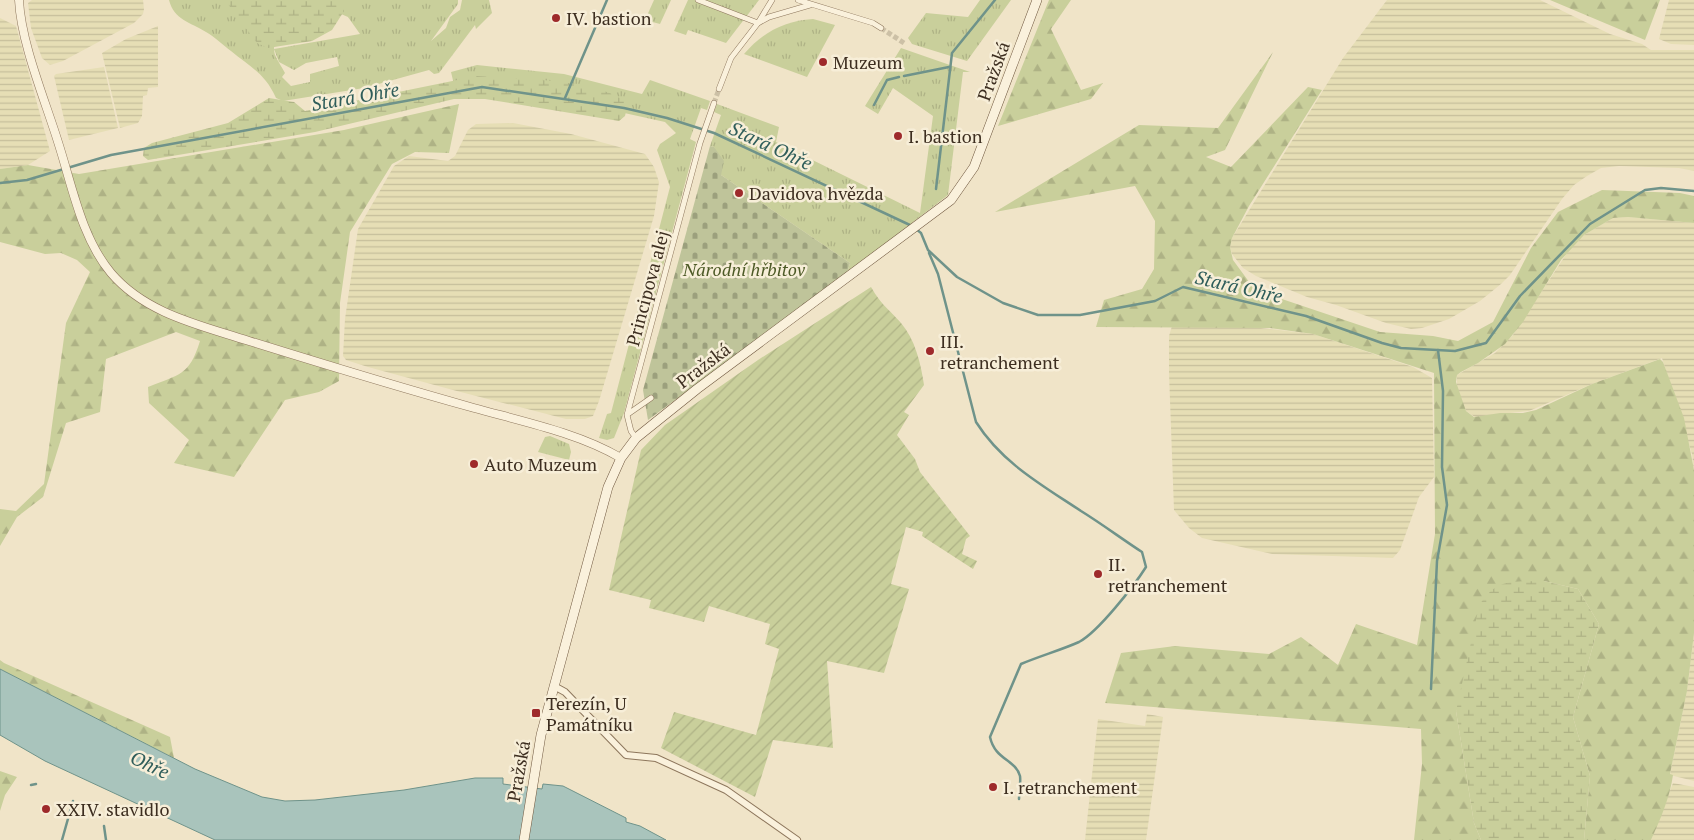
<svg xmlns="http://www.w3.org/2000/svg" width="1694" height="840" font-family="'PT Serif',serif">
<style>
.farmland{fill:url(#farmland-rules)}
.grass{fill:url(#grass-tufts)}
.forest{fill:url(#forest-firs)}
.wetland{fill:url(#wetland-marsh)}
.cemetery{fill:url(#cemetery-stones)}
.garden{fill:url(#garden-furrows)}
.water{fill:#a9c4bc;stroke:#6f938a}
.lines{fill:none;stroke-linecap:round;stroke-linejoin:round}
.stream{stroke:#6f938a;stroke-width:2.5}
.pedestrian-tunnel{stroke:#ccc0a6;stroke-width:5;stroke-dasharray:5 2.5;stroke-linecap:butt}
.pedestrian-casing{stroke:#8d765c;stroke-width:6}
.minor-casing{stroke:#8d765c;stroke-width:8}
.tertiary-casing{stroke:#8d765c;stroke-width:9}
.secondary-casing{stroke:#6f573f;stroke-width:10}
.pedestrian{stroke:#faf1dc;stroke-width:5}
.minor{stroke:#faf1dc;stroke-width:6}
.tertiary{stroke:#faf1dc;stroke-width:8}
.secondary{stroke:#faf1dc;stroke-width:9}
.poi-dot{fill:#9e2a2b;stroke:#f7eed8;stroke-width:2}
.labels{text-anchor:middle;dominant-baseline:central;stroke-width:5;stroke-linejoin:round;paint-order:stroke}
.poi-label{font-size:18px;fill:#3d2e20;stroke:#f7eed8;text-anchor:start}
.street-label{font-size:18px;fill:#3d2e20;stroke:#f7eed8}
.park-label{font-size:18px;font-style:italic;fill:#4d5a26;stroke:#f7eed8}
.water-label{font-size:19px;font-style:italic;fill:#2f5d5a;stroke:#f7eed8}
</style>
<defs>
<pattern id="farmland-rules" width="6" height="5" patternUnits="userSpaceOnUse" patternTransform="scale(1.25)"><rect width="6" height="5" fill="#e6deb5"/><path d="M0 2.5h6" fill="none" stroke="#c6bf9b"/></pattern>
<pattern id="grass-tufts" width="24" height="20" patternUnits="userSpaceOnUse" patternTransform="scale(1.25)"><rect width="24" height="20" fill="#c9cf9b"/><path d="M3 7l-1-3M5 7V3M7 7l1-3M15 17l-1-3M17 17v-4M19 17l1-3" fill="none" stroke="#aeb285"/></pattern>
<pattern id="forest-firs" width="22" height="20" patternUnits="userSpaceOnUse" patternTransform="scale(1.25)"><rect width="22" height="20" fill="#c9cf9b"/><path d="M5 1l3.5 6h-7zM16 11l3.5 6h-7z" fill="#aeb285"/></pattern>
<pattern id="wetland-marsh" width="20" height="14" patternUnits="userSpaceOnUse" patternTransform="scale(1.25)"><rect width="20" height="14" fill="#c9cf9b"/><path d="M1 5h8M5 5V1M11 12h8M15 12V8" fill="none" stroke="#aeb285"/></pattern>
<pattern id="cemetery-stones" width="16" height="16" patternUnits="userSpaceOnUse" patternTransform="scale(1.25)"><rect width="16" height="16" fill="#bfc49a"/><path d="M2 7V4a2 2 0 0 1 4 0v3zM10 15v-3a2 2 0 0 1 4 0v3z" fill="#9ca07d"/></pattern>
<pattern id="garden-furrows" width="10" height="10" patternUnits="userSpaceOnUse" patternTransform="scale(1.25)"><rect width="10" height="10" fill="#c9cf9b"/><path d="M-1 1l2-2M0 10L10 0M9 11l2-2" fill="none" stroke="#aeb285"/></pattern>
</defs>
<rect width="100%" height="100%" fill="#f0e4c8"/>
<!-- farmland -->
<g class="farmland">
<polygon points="32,0 143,0 144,9 143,14 134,23 63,61 50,65 42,58 31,28 28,3"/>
<polygon points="1387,0 1540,0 1610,34 1642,44 1651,50 1694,50 1694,171 1679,168 1619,166 1601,168 1587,176 1574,185 1562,199 1510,275 1501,284 1480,301 1449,319 1422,328 1411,329 1386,323 1336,305 1307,297 1256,276 1243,268 1232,254 1230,247 1232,238 1343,58"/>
<polygon points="1669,0 1694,0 1694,45 1671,44 1659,39"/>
<polygon points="0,18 16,26 50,151 28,165 0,169"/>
<polygon points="158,26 158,87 148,88 147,95 143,96 142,116 138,123 120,128 102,53 126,39"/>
<polygon points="104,67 118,128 69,140 54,76 56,74"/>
<polygon points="513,123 571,134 645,154 654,167 659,182 654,216 599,401 593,416 585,419 566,419 453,390 368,367 346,360 343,356 345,319 358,229 394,166 409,156 448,161 455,156 468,130 476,124"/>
<polygon points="1628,217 1694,223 1694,470 1692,454 1662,358 1592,384 1529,411 1475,417 1466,411 1457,389 1457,375 1495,353 1513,335 1569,250 1584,235 1613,218"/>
<polygon points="1172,326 1243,326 1313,334 1413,367 1432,378 1434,477 1419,497 1400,550 1393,558 1272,554 1202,538 1189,528 1174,510 1169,373 1169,336"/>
<polygon points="1694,633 1694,781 1670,775 1687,691"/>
<polygon points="1147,714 1163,717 1146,840 1085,840 1098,719 1145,726"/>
<polygon points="1673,783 1694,787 1694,840 1651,840"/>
</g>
<!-- grass -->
<g class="grass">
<path d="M169,0H256L276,35C271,56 276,56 285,73L282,77L291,86L310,82V74L339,66L337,57L306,63L294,70L279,62L274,49L360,34L348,17L313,2L261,0H458V4L431,41L446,28L450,17L460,10L462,0H489L492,13L476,29L475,25L439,73L434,74L429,70L364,88L283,101L276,98C265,73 250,67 231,51C223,45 215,37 206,32C190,22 174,20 169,0Z"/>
<polygon points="654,0 671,0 660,24 645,20"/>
<polygon points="688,0 759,0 726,43 688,30 686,35 674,31"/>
<polygon points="980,0 1011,0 967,61 912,44 908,38 926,13 968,17"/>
<path d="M813,19L835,25L807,77L744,54C763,32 784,21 813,19Z"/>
<polygon points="901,48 970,72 963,72 948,195 847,273 850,263 721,175 714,147 710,146 721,115 714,112 717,104 779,127 776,142 920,213 933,116 893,88 878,114 865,106"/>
<polygon points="477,65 564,74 642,94 650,80 710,101 707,110 701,108 690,139 696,142 624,413 614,438 607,440 599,438 607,414 611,413 670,187 657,150 660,144 676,133 665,122 570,101 456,93 451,72"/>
<polygon points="550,436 569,444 571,452 569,460 538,452 545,437"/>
</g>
<!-- forest -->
<g class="forest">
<polygon points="1049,0 1071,0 1051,29 1081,90 1103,83 1091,99 998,126"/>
<polygon points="1550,0 1660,0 1645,40"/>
<path d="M1273,52L1225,150L1206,157L1231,167L1308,87L1322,90L1249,206L1232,238L1230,247L1233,260L1255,290L1380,332L1433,336L1458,341L1493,322L1531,248L1558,212L1602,190L1680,193L1694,196V223L1628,217L1613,218L1584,235L1561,260L1523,322L1505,344L1478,363L1461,372L1457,375L1456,382L1466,411L1474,417L1500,413H1523L1536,410L1592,384L1660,359L1663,362L1684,418L1694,470V633L1687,691L1670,774L1673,775C1670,797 1660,820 1651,840H1584L1590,776L1573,717L1599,624L1578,589L1544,581L1456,711L1474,823L1481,840H1414L1422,764L1421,729L1105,703L1121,653L1175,646L1269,654L1301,637L1338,665L1356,624L1417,645L1435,534L1434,373L1313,334L1270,328L1096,327L1104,300L1142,289L1154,269L1155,221L1135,186L995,212L1139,125L1218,128Z"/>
<path d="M459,104L449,153L415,152L392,164L350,232L340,303L339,381L319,392L285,400L234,477L174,463L189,440L149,403L148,387C180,374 189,376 200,341L176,332L106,359L100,412L66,423L43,497L17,517L0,546V509L16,511L44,484L66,323L90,272L77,260L61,253L45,254L0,242V169L28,165L79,174L344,130Z"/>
<polygon points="0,660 4,663 170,737 174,758 0,669"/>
<polygon points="0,771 17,777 5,795 0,811"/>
</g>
<!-- wetland -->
<g class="wetland">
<polygon points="225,0 340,0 344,11 332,30 312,41 268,48 257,43"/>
<path d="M477,76C520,80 593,77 628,103L625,116L619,121L485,99H454L315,132L148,160L143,156L144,148L152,143L228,123L269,98L294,102L305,111Z"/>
<path d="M1544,581L1578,589L1599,624L1573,717L1590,776L1584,840H1481L1474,823L1456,711L1479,606C1496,577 1514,582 1544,581Z"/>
</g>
<!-- cemetery -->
<polygon class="cemetery" points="710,146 714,147 724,161 721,175 850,263 847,273 648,420 643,390"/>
<!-- garden -->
<path class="garden" d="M871,287C882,306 888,308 901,323C915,339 921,364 924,385L904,412L909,415L897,435L915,459L920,472L970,536L966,539L962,554L977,561L973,569L922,536L923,532L906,527L891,584L909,589L884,673L827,661L833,748L773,740L755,797L661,748L674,712L756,735L779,649L765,644L770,624L709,606L704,622L649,608L651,600L609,590L641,450L665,425L758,360Z"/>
<!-- water -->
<polygon class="water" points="0,669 195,769 262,797 285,801 315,800 404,790 475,778 503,778 503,784 542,789 543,784 563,786 626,818 626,822 640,826 666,840 215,840 45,761 0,735"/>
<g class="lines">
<!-- stream -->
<g class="stream">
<polyline points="904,76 949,67"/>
<polyline points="565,98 607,0"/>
<polyline points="874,105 887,80 899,77"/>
<polyline points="0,183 27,180 111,155 482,87 624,108 667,118 714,133 912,226"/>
<polyline points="936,189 952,53 995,0"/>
<polyline points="916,229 921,233 928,250 957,277 1003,303 1038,315 1080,315 1155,301 1183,287 1306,316 1382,343 1401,348 1455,351 1486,343 1520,296 1590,224 1645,190 1661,188 1694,191"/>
<path d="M929,253L938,274L976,422C1002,463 1042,485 1081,511C1102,524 1122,539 1142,552L1146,567C1134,586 1098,632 1079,642C1061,650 1040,656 1021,664L990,737C995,760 1015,759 1020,776C1021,783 1019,792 1019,799"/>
<polyline points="1431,689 1437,561 1447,505 1442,467 1443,391 1438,350"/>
<polyline points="31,785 36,784"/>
<polyline points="104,826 106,840"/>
<polyline points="62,840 73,801"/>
</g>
<!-- pedestrian-tunnel -->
<g class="pedestrian-tunnel">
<polyline points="881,28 904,43"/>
<polyline points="714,103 719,89"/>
</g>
<defs>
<g id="pedestrian">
<polyline points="698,0 758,23 769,17 810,5"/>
<polyline points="798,0 873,23 881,28"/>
<polyline points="719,89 731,58 758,23 772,0"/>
<polyline points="628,414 651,398"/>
<polyline points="636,438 631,431 627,415 700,143 714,103"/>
</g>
<polyline id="minor" points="554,686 565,692 626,755 656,758 726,790 797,840"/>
<path id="tertiary" d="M19,0C21,43 45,100 58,142C72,185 81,237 111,273C146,314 200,325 249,341C323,364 398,387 474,408C521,421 579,433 621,458"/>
<polyline id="secondary" points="524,840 541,735 608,487 621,458 636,438 697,389 951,200 974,167 1037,0"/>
</defs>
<!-- pedestrian casing -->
<use href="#pedestrian" class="pedestrian-casing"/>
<!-- minor casing -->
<use href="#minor" class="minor-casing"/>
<!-- tertiary casing -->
<use href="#tertiary" class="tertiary-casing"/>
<!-- secondary casing -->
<use href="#secondary" class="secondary-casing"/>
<!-- pedestrian -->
<use href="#pedestrian" class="pedestrian"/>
<!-- minor -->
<use href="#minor" class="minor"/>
<!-- tertiary -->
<use href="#tertiary" class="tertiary"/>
<!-- secondary -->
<use href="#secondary" class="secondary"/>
</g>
<!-- markers -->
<g class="poi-dot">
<circle cx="556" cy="18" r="5"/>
<circle cx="823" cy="62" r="5"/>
<circle cx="898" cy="136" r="5"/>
<circle cx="739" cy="193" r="5"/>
<circle cx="930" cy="351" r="5"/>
<circle cx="474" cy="464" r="5"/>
<circle cx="1098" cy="574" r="5"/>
<rect x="531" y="708" width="10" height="10" rx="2.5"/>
<circle cx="993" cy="787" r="5"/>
<circle cx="46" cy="809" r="5"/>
</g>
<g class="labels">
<!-- poi labels -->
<g class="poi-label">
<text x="566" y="18">IV. bastion</text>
<text x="833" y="62">Muzeum</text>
<text x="908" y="136">I. bastion</text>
<text x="749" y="193">Davidova hvězda</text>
<text x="940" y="341">III.<tspan x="940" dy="21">retranchement</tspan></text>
<text x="484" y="464">Auto Muzeum</text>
<text x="1108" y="564">II.<tspan x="1108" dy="21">retranchement</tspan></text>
<text x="546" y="703">Terezín, U<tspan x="546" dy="21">Památníku</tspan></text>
<text x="1003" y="787">I. retranchement</text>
<text x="56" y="809">XXIV. stavidlo</text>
</g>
<!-- street labels -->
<g class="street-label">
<text transform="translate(993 71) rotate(-70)">Pražská</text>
<text transform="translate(647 288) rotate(-75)">Principova alej</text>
<text transform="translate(703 365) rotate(-37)">Pražská</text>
<text transform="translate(518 771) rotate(-80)">Pražská</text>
</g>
<!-- park labels -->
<g class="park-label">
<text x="744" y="269">Národní hřbitov</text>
</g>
<!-- water labels -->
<g class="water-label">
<text transform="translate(355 96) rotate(-10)">Stará Ohře</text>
<text transform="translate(771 145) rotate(25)">Stará Ohře</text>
<text transform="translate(1239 286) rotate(13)">Stará Ohře</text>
<text transform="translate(150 764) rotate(25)">Ohře</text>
</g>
</g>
</svg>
